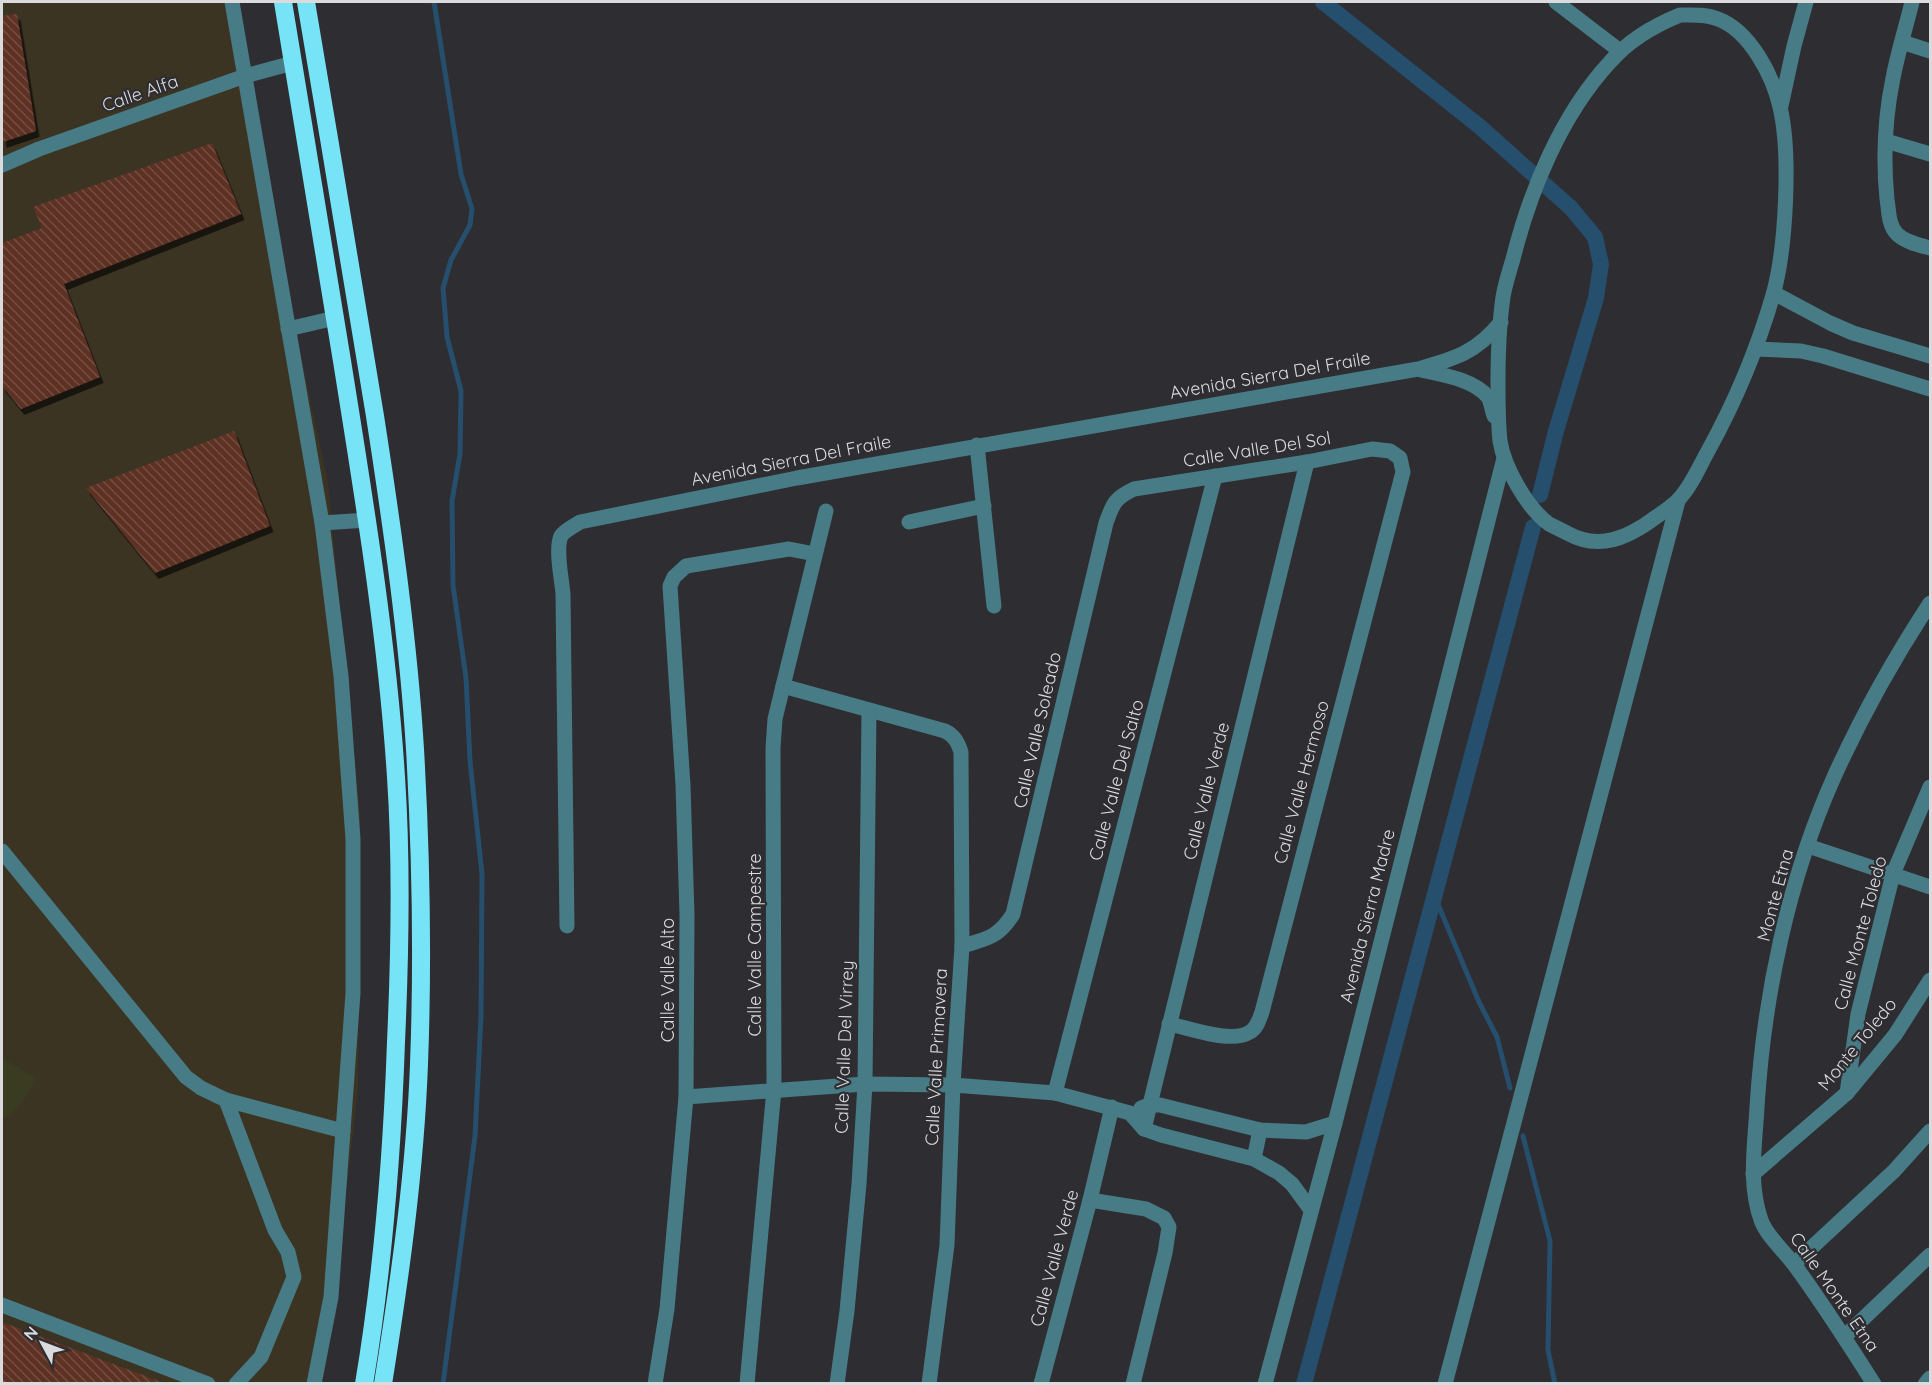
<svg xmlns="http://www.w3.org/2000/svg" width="1932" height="1385" font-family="Quicksand,sans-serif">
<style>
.industrial{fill:#3c3423}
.pitch{fill:#393c20}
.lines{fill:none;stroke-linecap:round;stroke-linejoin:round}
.stream{stroke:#264e6d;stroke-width:5}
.canal{stroke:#264e6d;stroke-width:16}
.building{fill:url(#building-back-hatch);filter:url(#shadow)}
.minor{stroke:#477b85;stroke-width:15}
.highway{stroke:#77e3f7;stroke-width:18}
.labels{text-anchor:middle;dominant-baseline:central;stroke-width:4.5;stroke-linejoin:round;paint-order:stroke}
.street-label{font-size:18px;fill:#dbdadc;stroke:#2e2d31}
</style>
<defs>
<pattern id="building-back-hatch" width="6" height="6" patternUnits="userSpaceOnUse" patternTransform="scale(1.5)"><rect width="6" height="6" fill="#5d3024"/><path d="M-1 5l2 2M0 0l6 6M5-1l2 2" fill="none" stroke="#744d43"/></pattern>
<filter id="shadow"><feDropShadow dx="3.5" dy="6" stdDeviation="0" flood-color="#0009"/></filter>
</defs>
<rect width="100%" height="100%" fill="#2e2d31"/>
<!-- industrial -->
<polygon class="industrial" points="2,2 225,2 328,483 360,814 358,1090 327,1359 322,1383 2,1384"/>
<!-- pitch -->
<path class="pitch" d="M2,1058L35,1078C29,1094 21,1105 8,1117H2Z"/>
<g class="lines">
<!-- stream -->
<g class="stream">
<polyline points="434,2 461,174 472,209 470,225 451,260 443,288 447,337 461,391 460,454 452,501 453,585 466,678 470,761 482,874 481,1017 475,1136 443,1384"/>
<polyline points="1434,895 1479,1002 1497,1037 1510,1088"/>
<polyline points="1523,1136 1550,1241 1548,1350 1555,1384"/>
</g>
<!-- canal -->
<g class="canal">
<polyline points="1323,2 1479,126 1571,208 1595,237 1601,264 1596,298 1556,431 1540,495"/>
<polyline points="1304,1384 1533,527"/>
</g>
</g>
<!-- building -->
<g class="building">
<polygon points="17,14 36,131 3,142 2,132 2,16"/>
<polygon points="212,143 241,214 64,284 100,377 21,409 2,386 2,243 42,228 33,207"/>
<polygon points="234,431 270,526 155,573 86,488"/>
<polygon points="2,1322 161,1382 161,1383 2,1383"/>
</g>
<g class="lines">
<!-- minor -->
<g class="minor">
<polyline points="232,2 322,523 341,676 353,839 353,993 343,1131 331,1297 314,1384"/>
<polyline points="1556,2 1620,51"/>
<path d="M1912,2C1906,27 1898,52 1893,78C1885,117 1883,159 1887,199C1889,210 1888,225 1897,234C1905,242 1919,245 1930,248"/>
<path d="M1680,15C1693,15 1706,14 1718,19C1750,31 1773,76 1780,107C1791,154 1786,249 1773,295C1757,350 1735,402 1708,451C1699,467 1690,489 1677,501C1671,507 1663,512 1656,517C1628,538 1599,551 1567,533C1561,530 1555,527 1549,524C1527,508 1504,467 1500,441C1498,422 1498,401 1498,382C1498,354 1499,325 1503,297C1505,285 1509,272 1513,259C1530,191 1561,115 1610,62C1629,40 1653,26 1680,15Z"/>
<polyline points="1902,42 1930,51"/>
<polyline points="1781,106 1794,46 1806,2"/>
<polyline points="1886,141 1930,154"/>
<polyline points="2,165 39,149 245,76 293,63"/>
<polyline points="1774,293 1830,323 1853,333 1930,356"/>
<polyline points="288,329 335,318"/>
<polyline points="1755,349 1801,351 1823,356 1930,389"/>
<path d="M1421,370C1442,375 1473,379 1488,397C1491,402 1492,410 1494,416"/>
<polyline points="977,445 994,606"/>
<polyline points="909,522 984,506"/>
<polyline points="322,523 368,520"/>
<path d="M783,686L945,731C955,736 958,743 961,752L962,946L953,1085L947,1245L929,1384"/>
<polyline points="1808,846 1930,887"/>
<polyline points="2,851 186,1077 201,1088 226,1100 343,1131"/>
<path d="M567,926L563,594C562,580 555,549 561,536C565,530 574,526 580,522L797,478L1418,369C1454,359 1476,353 1501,322"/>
<path d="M962,946C987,939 999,937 1013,914L1106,523C1113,503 1115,498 1134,489L1307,462L1372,449L1390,451L1400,458L1403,472L1262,1012C1259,1020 1257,1028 1250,1032C1231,1044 1190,1028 1169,1024"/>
<polyline points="1055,1093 1215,476"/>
<polyline points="1847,1093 1858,1014 1893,874 1930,787"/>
<polyline points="686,1097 865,1084 953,1085 1055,1093 1130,1113 1144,1129 1161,1135 1254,1159 1279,1173 1292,1184 1311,1210"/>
<polyline points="226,1100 275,1230 288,1252 294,1277 261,1357 236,1384"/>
<polyline points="1141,1108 1149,1105 1160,1105 1260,1130 1306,1132 1335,1123"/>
<polyline points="1144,1129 1307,462"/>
<polyline points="1254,1159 1260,1130"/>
<polyline points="1753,1174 1847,1093 1895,1035 1930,980"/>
<polyline points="1090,1200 1146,1209 1164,1218 1169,1227 1165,1253 1133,1384"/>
<polyline points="1794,1264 1894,1171 1930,1131"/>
<polyline points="2,1305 208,1384"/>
<polyline points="1844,1337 1930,1255"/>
<polyline points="655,1384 667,1309 686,1097 687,915 683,785 670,586 674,577 686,566 789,549 815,554"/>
<polyline points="747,1384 774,1089 773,748 775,719 783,686 826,511"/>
<polyline points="837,1384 847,1311 859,1184 865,1084 869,710"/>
<polyline points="1041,1384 1090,1200 1112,1107"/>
<polyline points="1265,1384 1335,1123 1504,458"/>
<polyline points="1445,1384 1678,501"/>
<path d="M1874,1384C1848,1343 1822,1302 1793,1263C1783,1250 1766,1235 1761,1220C1748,1183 1755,1145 1757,1107C1764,996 1788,880 1834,777C1861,717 1894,658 1930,603"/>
<polyline points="1925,1384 1930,1378"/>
</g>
<!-- highway -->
<g class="highway">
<path d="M283,2C303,121 322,241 342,361C364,499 387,637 396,777C402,865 400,954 396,1042C392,1156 383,1271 364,1384"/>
<path d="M306,2C329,140 353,277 375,416C392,526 408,637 415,749C421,854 423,959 419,1064C415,1171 400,1278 383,1384"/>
</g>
</g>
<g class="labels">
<!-- street labels -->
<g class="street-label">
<text transform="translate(140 93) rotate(-19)">Calle Alfa</text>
<text transform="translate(1270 375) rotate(-10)">Avenida Sierra Del Fraile</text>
<text transform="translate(1257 449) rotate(-9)">Calle Valle Del Sol</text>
<text transform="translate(791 460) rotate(-11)">Avenida Sierra Del Fraile</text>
<text transform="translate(1037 730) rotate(-77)">Calle Valle Soleado</text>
<text transform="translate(1116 780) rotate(-75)">Calle Valle Del Salto</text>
<text transform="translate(1301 782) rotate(-75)">Calle Valle Hermoso</text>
<text transform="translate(1206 791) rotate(-76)">Calle Valle Verde</text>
<text transform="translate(1775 895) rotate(-75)">Monte Etna</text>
<text transform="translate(1367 916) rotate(-76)">Avenida Sierra Madre</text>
<text transform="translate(1860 933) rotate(-75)">Calle Monte Toledo</text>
<text transform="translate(754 945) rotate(-90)">Calle Valle Campestre</text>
<text transform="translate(667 980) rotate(-90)">Calle Valle Alto</text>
<text transform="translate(1857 1044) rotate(-51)">Monte Toledo</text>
<text transform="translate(844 1047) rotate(-88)">Calle Valle Del Virrey</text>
<text transform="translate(936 1057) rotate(-87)">Calle Valle Primavera</text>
<text transform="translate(1054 1258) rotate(-75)">Calle Valle Verde</text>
<text transform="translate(1835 1292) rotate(55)">Calle Monte Etna</text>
</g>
</g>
<!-- border -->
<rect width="1932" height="1385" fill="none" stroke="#dbdadc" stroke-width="6"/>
<!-- north arrow -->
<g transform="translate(42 1343) rotate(311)" stroke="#2e2d31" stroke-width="4.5" paint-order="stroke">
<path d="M0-4.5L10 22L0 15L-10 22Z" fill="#dbdadc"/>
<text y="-9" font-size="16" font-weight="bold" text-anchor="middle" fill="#dbdadc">N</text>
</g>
</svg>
